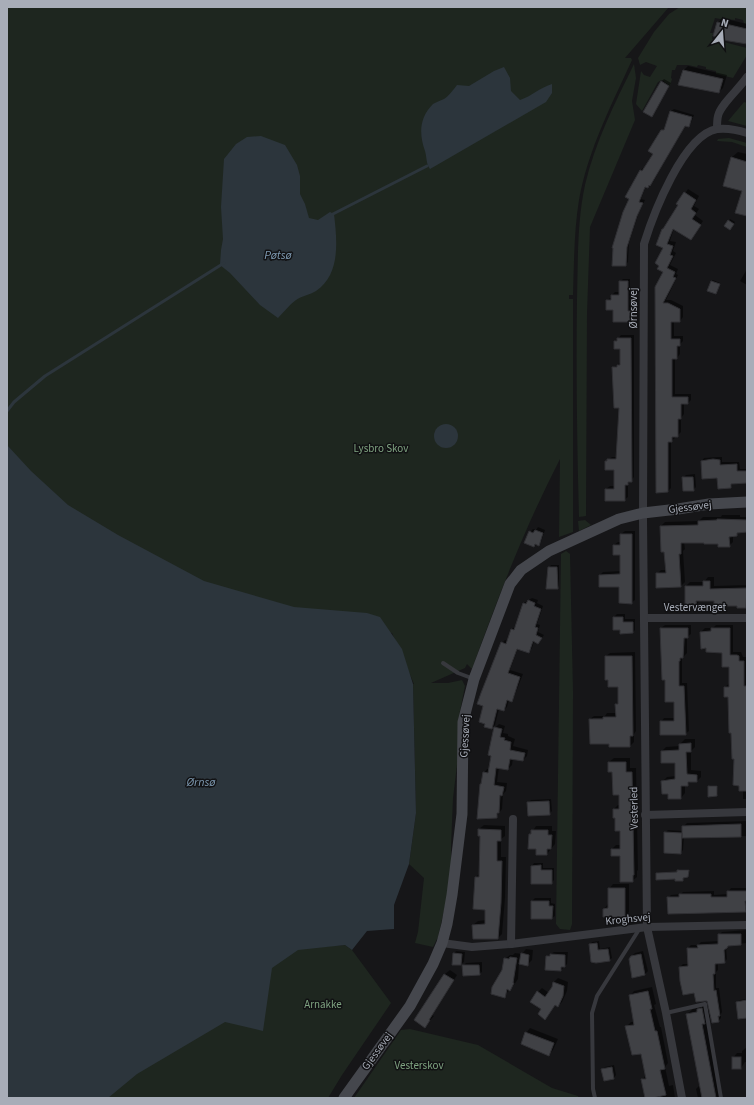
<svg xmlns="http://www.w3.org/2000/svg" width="754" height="1105" font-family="'Source Sans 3',sans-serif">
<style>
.green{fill:#1e261f}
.water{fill:#2c353c}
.shadow{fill:#0007;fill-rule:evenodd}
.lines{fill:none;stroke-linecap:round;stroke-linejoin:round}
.stream{stroke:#2c353c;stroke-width:3}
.building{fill:#404145;stroke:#303034}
.lane{stroke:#37383d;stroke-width:4}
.street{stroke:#37383d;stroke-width:8}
.secondary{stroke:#45474d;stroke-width:11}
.labels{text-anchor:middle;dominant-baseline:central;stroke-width:3;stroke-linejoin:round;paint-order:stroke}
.street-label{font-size:11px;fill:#a8adb8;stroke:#111113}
.park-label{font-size:11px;fill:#7fa381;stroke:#111113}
.water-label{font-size:12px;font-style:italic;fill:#7f9bb3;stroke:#111113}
</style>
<rect width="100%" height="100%" fill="#161618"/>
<!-- green -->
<g class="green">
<path d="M7,7H669L625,58H631L632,60C611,106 588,150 579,200C574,231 574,263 573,295H569V299H573V532L559,537L560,459C525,527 498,597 472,669L467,664L465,668L431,683H448L462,680L465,686L458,721V757L453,798L451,847V871L447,897L438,937L433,947L415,943L418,932L424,878L409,864L416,813L413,684H414L392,633L213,618L7,462Z"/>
<polygon points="680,7 747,7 747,24 744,23 743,20 735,18 735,20 726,19 726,20 715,18 710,33 713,33 712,39 747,48 747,55 733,78 716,74 716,71 706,69 706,67 698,65 697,67 688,65 677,65 675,70 672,70 671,78 672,79 670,86 662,80 658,82 642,111 636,104 641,71 644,75 650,77 657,66 646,62 640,65 638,58 654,32 669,14"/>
<path d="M634,64L636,78L632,101L635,120L590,227L587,314L586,516L579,517C577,445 576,372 577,299C578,261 577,222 585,185C595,142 615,103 634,64Z"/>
<polygon points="744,102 747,103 747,126 728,121"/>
<polygon points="729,138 747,143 747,147 732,142 717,141 718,139"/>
<polygon points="585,520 591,525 579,531 578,521"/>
<polygon points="566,551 570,554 573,692 572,924 570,930 560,929 556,924 561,554"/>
<polygon points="345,945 352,950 391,1003 342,1075 328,1098 70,1098 290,949"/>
<polygon points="410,1029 478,1045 552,1088 578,1096 579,1098 354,1098 401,1030"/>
</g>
<!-- water -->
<g class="water">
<path d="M504,67L510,78L511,91L520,100C532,96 539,88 552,84V93L546,102L430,169C426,164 427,158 425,151C419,134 419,118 433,104C436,102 440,101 444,99C449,96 453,90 457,85L469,86L494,71Z"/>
<path d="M261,136L285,145L297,165L300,176V194L305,204L309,218L318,220L330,212L334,214C337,240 341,274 316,291C310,295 301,296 296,300C289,305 284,312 278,318L260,305L230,273L220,265L221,250L223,239L221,207L224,159L236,144L247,137Z"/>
<circle cx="446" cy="436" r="12"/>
<polygon points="7,445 31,471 68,505 118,535 204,581 294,607 367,613 380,617 402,649 413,684 416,813 409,864 394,905 394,929 367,931 352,950 345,945 298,950 272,968 263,1031 225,1022 137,1074 108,1098 7,1098"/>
</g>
<!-- shadow -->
<g class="shadow">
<polygon points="722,18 747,24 747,44 719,38 718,23"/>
<polygon points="688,66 727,75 723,88 719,92 684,70"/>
<polygon points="664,79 671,83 652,116 661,82"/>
<polygon points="674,109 694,115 691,123 688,126 685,125 653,182 646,186 641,199 645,200 639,212 629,243 628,262 625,265 613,265 640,171 643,168 645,169 654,153 662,131 666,128 671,111"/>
<polygon points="738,152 747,154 747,215 743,191 724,185 732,157"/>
<polygon points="688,189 699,196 694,206 699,209 695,215 703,221 691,239 674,228 670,241 676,242 673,251 676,253 670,265 678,269 676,274 678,275 666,300 671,300 683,306 683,317 680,321 674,321 674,336 683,336 683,341 680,344 680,354 677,358 675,358 675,394 691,394 691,400 688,403 684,403 684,414 681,418 681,432 677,436 675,436 675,438 671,441 671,488 668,491 657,492 656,387 664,272 664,247 663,229 680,205 678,204"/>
<polygon points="730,219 735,222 731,228 725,226"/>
<polygon points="747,269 747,285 740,281"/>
<polygon points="623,279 630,279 630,308 633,308 633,319 630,321 614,309 607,301 610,298 612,298 612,295 615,292 620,292 620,282"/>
<polygon points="713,280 720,283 716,293 712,281"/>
<polygon points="621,335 634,335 634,477 628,484 628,497 624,500 606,489 610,486 615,486 615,469 606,462 612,457 617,457 620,407 613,368 621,362 621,349 615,342"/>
<polygon points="717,457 722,457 722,462 739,462 740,469 747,469 747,482 733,483 731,487 702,461 704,458"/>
<polygon points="695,474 696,487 693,490 683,478 686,475"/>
<polygon points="722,515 740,515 740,517 747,517 747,531 740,531 736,535 733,535 733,542 729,546 719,543 705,542 684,542 685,549 683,551 685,582 681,586 657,574 661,570 667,570 661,526 665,522 699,521 703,517 721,517"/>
<polygon points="538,527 545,530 541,542 534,546 530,532 533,529 536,530"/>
<polygon points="625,531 635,531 635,600 631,603 620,586 600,575 603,572 621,571 621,554 614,545 618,542 621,542 621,534"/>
<polygon points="551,565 559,565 559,586 557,588 547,588 549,568"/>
<polygon points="747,576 747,606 745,607 715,600 700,600 696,606 686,586 690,582 704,582 708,577 714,577 714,586 747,585"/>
<polygon points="532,598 538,600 537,603 543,606 537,624 540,625 538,632 544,635 538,643 534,641 532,648 528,652 518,648 510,670 523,674 514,697 511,700 509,700 507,707 504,710 499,709 495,725 492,728 502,643 505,640 508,641 512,629 516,626 524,603"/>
<polygon points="617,614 625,614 625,619 635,619 635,630 633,632 621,629 614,617"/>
<path d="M665,625H691V634L687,637V653L682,658V683H687L689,731L685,734L661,722L664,718H675V701L666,679L661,628ZM683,633H685L684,655L682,657Z"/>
<polygon points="716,625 733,625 733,652 741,652 743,657 747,657 747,799 743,799 743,790 735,758 729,696 725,687 730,683 730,666 723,652 701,632 705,628 713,628"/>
<path d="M635,652L636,731L634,734V742L630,746L610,743L590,719L594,716H605L607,713H617L616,704L619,702V686L606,656L610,653ZM593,718H608V720H593Z"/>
<polygon points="499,724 505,726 503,733 508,734 508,736 515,739 513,746 528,750 527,756 523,760 513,758 512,765 508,769 499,767 497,782 507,783 506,791 503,794 502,809 496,817 484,773 487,769 489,769 495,728"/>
<polygon points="685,739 695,739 695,747 691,751 691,770 701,771 701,777 697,781 691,781 687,785 685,785 685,793 681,798 669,793 662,782 667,777 676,776 676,762 662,751 666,747 680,746 680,744"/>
<polygon points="614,758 630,758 630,768 636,768 638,870 637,871 637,877 632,881 621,855 612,849 616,845 621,845 621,830 614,809 618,805 620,805 620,794 613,771 609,762"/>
<polygon points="710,785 717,785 718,794 717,795 709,786"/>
<polygon points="551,799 552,811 549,814 528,803 531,800"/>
<polygon points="747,821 747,836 684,837 683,850 681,853 665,833 668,830 683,831 683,827 687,823"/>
<polygon points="484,825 505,826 505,836 501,839 501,857 506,857 505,898 502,934 498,938 473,925 478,921 486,920 486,909 476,877 480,873 481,835 479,829"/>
<polygon points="536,826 552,826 552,831 556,831 555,844 547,854 530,835"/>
<polygon points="534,863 543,863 543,868 554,868 554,880 551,883 532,883 532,866"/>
<polygon points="679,869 689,869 689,875 683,877 682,880 657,873 658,872 678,872"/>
<polygon points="613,884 629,884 629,912 625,916 604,909 608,904 609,889"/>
<polygon points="731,888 747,888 747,909 745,911 668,898 671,895 681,894 683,892 714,891 714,895 728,894 728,892"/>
<polygon points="535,898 551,898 551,903 555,904 555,916 552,918 532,901"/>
<polygon points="747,930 747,943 729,945 726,947 727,959 724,963 718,963 718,970 716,972 716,988 719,988 722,1012 721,1014 721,1018 718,1021 711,1016 708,1020 722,1098 698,1098 696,1089 700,1085 687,1014 693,1009 701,1007 704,1004 709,1003 708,1001 695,991 680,967 683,964 689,964 688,948 691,945 698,945 701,942 719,941 719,935 722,932"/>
<polygon points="599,941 600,949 610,947 612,958 609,960 590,945 592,942"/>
<polygon points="526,949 533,950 532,960 527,965 519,963 518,979 514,985 504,996 503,970 505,959 510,955 513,955 515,953 522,954"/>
<polygon points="456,951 465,952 464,962 461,964 454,954"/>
<polygon points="643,951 648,971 645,974 632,956 635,953"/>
<polygon points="554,952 568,952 567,964 561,970 547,956"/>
<polygon points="482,962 482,972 479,974 463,966 466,963"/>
<polygon points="450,970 457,975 432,1015 434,1016 425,1026 415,1020 445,974"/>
<polygon points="558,978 568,982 567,991 562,1002 558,1006 556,1004 545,1018 538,992 542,988 549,993 554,982"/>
<polygon points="652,987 656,1004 654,1005 660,1027 661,1027 668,1063 665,1067 669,1086 673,1085 675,1098 657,1098 657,1096 646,1098 642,1080 646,1075 642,1053 626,1027 631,1022 635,1022 630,996 634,991"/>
<polygon points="747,999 747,1017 737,1002 740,1000"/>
<polygon points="530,1028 558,1039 553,1050 549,1055 526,1033"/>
<polygon points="747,1047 747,1062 745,1062 741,1068 733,1058 737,1053 742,1053 742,1051"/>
<polygon points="614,1065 616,1075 614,1078 602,1070 605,1067"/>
</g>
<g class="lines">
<!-- stream -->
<g class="stream">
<polyline points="331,215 427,166"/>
<polyline points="7,411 14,402 45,376 224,263"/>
</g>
</g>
<!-- building -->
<g class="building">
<polygon points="717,22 747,29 747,44 717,39 718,37 713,36"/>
<polygon points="683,70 723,79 719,93 678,85"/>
<polygon points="661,81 669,86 652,117 643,112"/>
<polygon points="670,111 692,117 689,127 685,126 650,186 649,185 648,188 645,187 639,202 643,203 637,216 627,247 626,266 612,266 613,248 612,248 623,212 629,199 625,197 640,170 642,171 644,168 653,154 648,151 661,130 664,130"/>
<polygon points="731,157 747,162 747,216 735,213 742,191 723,186"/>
<polygon points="684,192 696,200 691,209 696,213 692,219 701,225 691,240 673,229 667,244 673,246 670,255 673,256 667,268 675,272 673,277 676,278 663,303 668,303 680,309 680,322 671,322 671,339 680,339 680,346 677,346 677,359 672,359 672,397 688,397 688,404 681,404 681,419 678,419 678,437 672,437 672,442 668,442 668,492 656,493 655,287 663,272 657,269 659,266 655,263 663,248 656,245 662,229 663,229 678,205 676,204"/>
<polygon points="728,220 734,224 730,230 724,226"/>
<polygon points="619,281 628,281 628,311 631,311 631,322 613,322 613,310 606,310 606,300 611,300 611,295 619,295"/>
<polygon points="711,281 720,284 716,294 707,291"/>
<polygon points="617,338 631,338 632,482 628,482 628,485 625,485 625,501 605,501 605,489 614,489 614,470 605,470 605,461 607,461 607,459 616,459 619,408 614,408 612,367 617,367 617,365 620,365 620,349 614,349 614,341 617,341"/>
<polygon points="713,459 720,460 720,465 737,464 737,471 747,471 747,483 731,484 731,488 718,489 717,478 702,479 701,461"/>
<polygon points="682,477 693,477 694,491 683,491"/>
<polygon points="717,519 747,520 747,532 737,533 737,536 729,537 730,547 718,547 718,544 704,544 704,543 681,543 681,554 679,554 681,587 656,588 656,573 666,573 664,552 661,552 660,526 698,525 698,521 717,520"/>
<polygon points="535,530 543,533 539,546 535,544 534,547 524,543 529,531 533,533"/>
<polygon points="620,534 632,534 632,604 619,603 619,587 599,587 599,575 620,574 620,555 613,555 613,545 620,545"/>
<polygon points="548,567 557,567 558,589 546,589"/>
<polygon points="703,581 710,581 710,589 747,588 746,608 737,608 737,606 714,606 714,601 696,601 697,607 685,607 685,586 703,586"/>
<polygon points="528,600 535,603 534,606 541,609 535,627 538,628 536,635 542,638 538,644 533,641 529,653 517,649 508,673 520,677 512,702 507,700 504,711 497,709 492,729 484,727 485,724 479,722 483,706 477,704 481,693 501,642 506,644 511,629 514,630 523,603 526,604"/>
<polygon points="613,617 623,617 623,622 633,622 633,633 620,634 620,630 613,630"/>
<polygon points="660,628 688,628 688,638 684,638 683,658 680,658 680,661 679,661 679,686 684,686 686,735 660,735 660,721 674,721 674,702 665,702 665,680 662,680"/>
<polygon points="711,628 730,628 730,655 737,655 739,656 739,661 744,661 744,686 747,686 747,791 739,791 739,786 733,785 734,759 732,759 731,733 729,733 728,697 724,697 724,687 729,687 729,667 722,667 722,653 706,652 706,648 701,649 700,632 711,631"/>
<polygon points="605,656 632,656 633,736 630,736 630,747 609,747 609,744 590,744 589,719 603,719 603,717 616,717 615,704 618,704 618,687 608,687 608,680 605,680"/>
<polygon points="494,727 502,729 500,737 505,738 504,740 511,742 510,750 525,753 523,761 510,759 508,770 496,768 494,785 504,787 502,796 500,795 499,813 497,813 497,818 477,819 480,784 481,784 483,772 488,773 491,756 488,755"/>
<polygon points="691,743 691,752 686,752 687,774 697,775 697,782 688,782 688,786 681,786 681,799 668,799 668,794 662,794 661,781 675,779 675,763 661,763 661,751 679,750 679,744"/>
<polygon points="608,762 626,762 626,772 632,772 634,875 633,875 633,882 620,882 620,856 611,856 611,849 620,849 620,831 615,831 615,818 613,818 613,809 619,809 619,795 613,795 612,772 608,772"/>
<polygon points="708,786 717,786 717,796 708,797"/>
<polygon points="549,801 550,815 528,816 527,802"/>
<polygon points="741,824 741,837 682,838 682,826"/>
<polygon points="478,829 501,830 501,841 497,841 497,861 502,861 501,903 498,939 473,939 472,925 485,924 485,910 473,909 475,877 479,877 480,836 478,836"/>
<polygon points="531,830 548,830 548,835 552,835 551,849 547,849 547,855 536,855 536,849 528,849 529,834 531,834"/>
<polygon points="664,832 682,833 681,854 664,853"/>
<polygon points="541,865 541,870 552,870 552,884 531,884 531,866"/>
<polygon points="677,870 689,870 688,877 683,878 683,881 675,881 675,879 656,880 656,873 677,872"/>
<polygon points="608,888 625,888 625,917 603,917 603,909 608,908"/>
<polygon points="727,891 747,891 747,901 745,901 746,912 668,914 667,897 679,897 679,894 711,894 711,897 727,897"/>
<polygon points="531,901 549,901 549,906 553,906 552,919 531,919"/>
<polygon points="718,934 741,934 741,945 728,946 727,948 724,950 725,963 715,964 715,974 713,974 714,991 716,990 720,1016 718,1016 719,1022 712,1023 707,1001 705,1001 696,1002 694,993 683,995 680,981 679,967 688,966 687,948 698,948 697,945 718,944"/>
<polygon points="597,943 598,950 608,949 610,961 596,963 591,962 589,944"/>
<polygon points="453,953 462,954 461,965 452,965"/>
<polygon points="521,953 529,955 528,966 519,964"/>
<polygon points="550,954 565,955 565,967 561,967 561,971 545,970 546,956 550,956"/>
<polygon points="641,954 645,975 632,978 629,959 631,956"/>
<polygon points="510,957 517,958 513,983 514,983 510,991 507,989 505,998 491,994 492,987 502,970 504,958 509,959"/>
<polygon points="462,965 479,965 480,975 463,976"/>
<polygon points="444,974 454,980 429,1020 430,1020 425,1028 414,1020"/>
<polygon points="553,982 564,986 563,996 558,1007 555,1005 545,1020 538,1014 541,1009 530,1002 537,991 545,997 552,987"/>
<polygon points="648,991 652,1009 650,1009 655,1031 657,1031 665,1069 660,1070 666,1095 653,1098 645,1098 641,1079 646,1079 641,1054 632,1055 625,1026 634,1025 629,995"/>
<polygon points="747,1000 747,1018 738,1019 736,1002"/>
<polygon points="702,1008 705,1024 702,1024 716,1098 702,1098 686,1014 697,1012 697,1009"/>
<polygon points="525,1032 554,1043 549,1056 521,1044"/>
<rect x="732" y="1057" width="9" height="12"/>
<polygon points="612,1067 614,1079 604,1081 601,1069"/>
</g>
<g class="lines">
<!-- lane -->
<g class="lane">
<polyline points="443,663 458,673 474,679"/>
<polyline points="666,1013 705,1004 721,1098"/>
<polyline points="595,1098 593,1089 592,1013 597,996 640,928"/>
</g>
<!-- street -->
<g class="street">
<path d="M717,129C717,125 717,120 718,116C720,105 740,88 747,77"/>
<polyline points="644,618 747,618"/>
<polyline points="645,815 747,812"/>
<polyline points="442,943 472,947 511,944 647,927 747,925"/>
<polyline points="511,944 513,819"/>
<path d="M682,1098L666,1013L647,927L643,519L644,244C653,215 683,135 717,129C726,128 738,130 747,133"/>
</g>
<!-- secondary -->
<polyline class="secondary" points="344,1098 410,1006 433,964 442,943 447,924 452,895 462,814 463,722 474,679 510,584 521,570 549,551 619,519 643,513 678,509 709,504 747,502"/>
</g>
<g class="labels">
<!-- street labels -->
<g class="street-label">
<text transform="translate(633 308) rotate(-90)">Ørnsøvej</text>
<text transform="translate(690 507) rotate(-7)">Gjessøvej</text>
<text x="695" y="607">Vestervænget</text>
<text transform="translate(465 736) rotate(-87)">Gjessøvej</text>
<text transform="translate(634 808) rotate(-91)">Vesterled</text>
<text transform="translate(628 919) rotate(-6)">Kroghsvej</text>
<text transform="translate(377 1051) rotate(-54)">Gjessøvej</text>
</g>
<!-- park labels -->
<g class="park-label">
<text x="381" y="448">Lysbro Skov</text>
<text x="323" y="1004">Arnakke</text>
<text x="419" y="1065">Vesterskov</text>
</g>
<!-- water labels -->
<g class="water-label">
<text x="278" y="255">Pøtsø</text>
<text x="201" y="782">Ørnsø</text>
</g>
</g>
<!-- border -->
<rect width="754" height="1105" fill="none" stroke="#a8adb8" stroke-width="16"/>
<!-- north arrow -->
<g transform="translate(722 32) rotate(17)" stroke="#111113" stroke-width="3" paint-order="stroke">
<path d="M0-3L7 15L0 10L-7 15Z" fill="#a8adb8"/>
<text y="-6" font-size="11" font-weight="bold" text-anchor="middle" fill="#a8adb8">N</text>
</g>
</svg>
